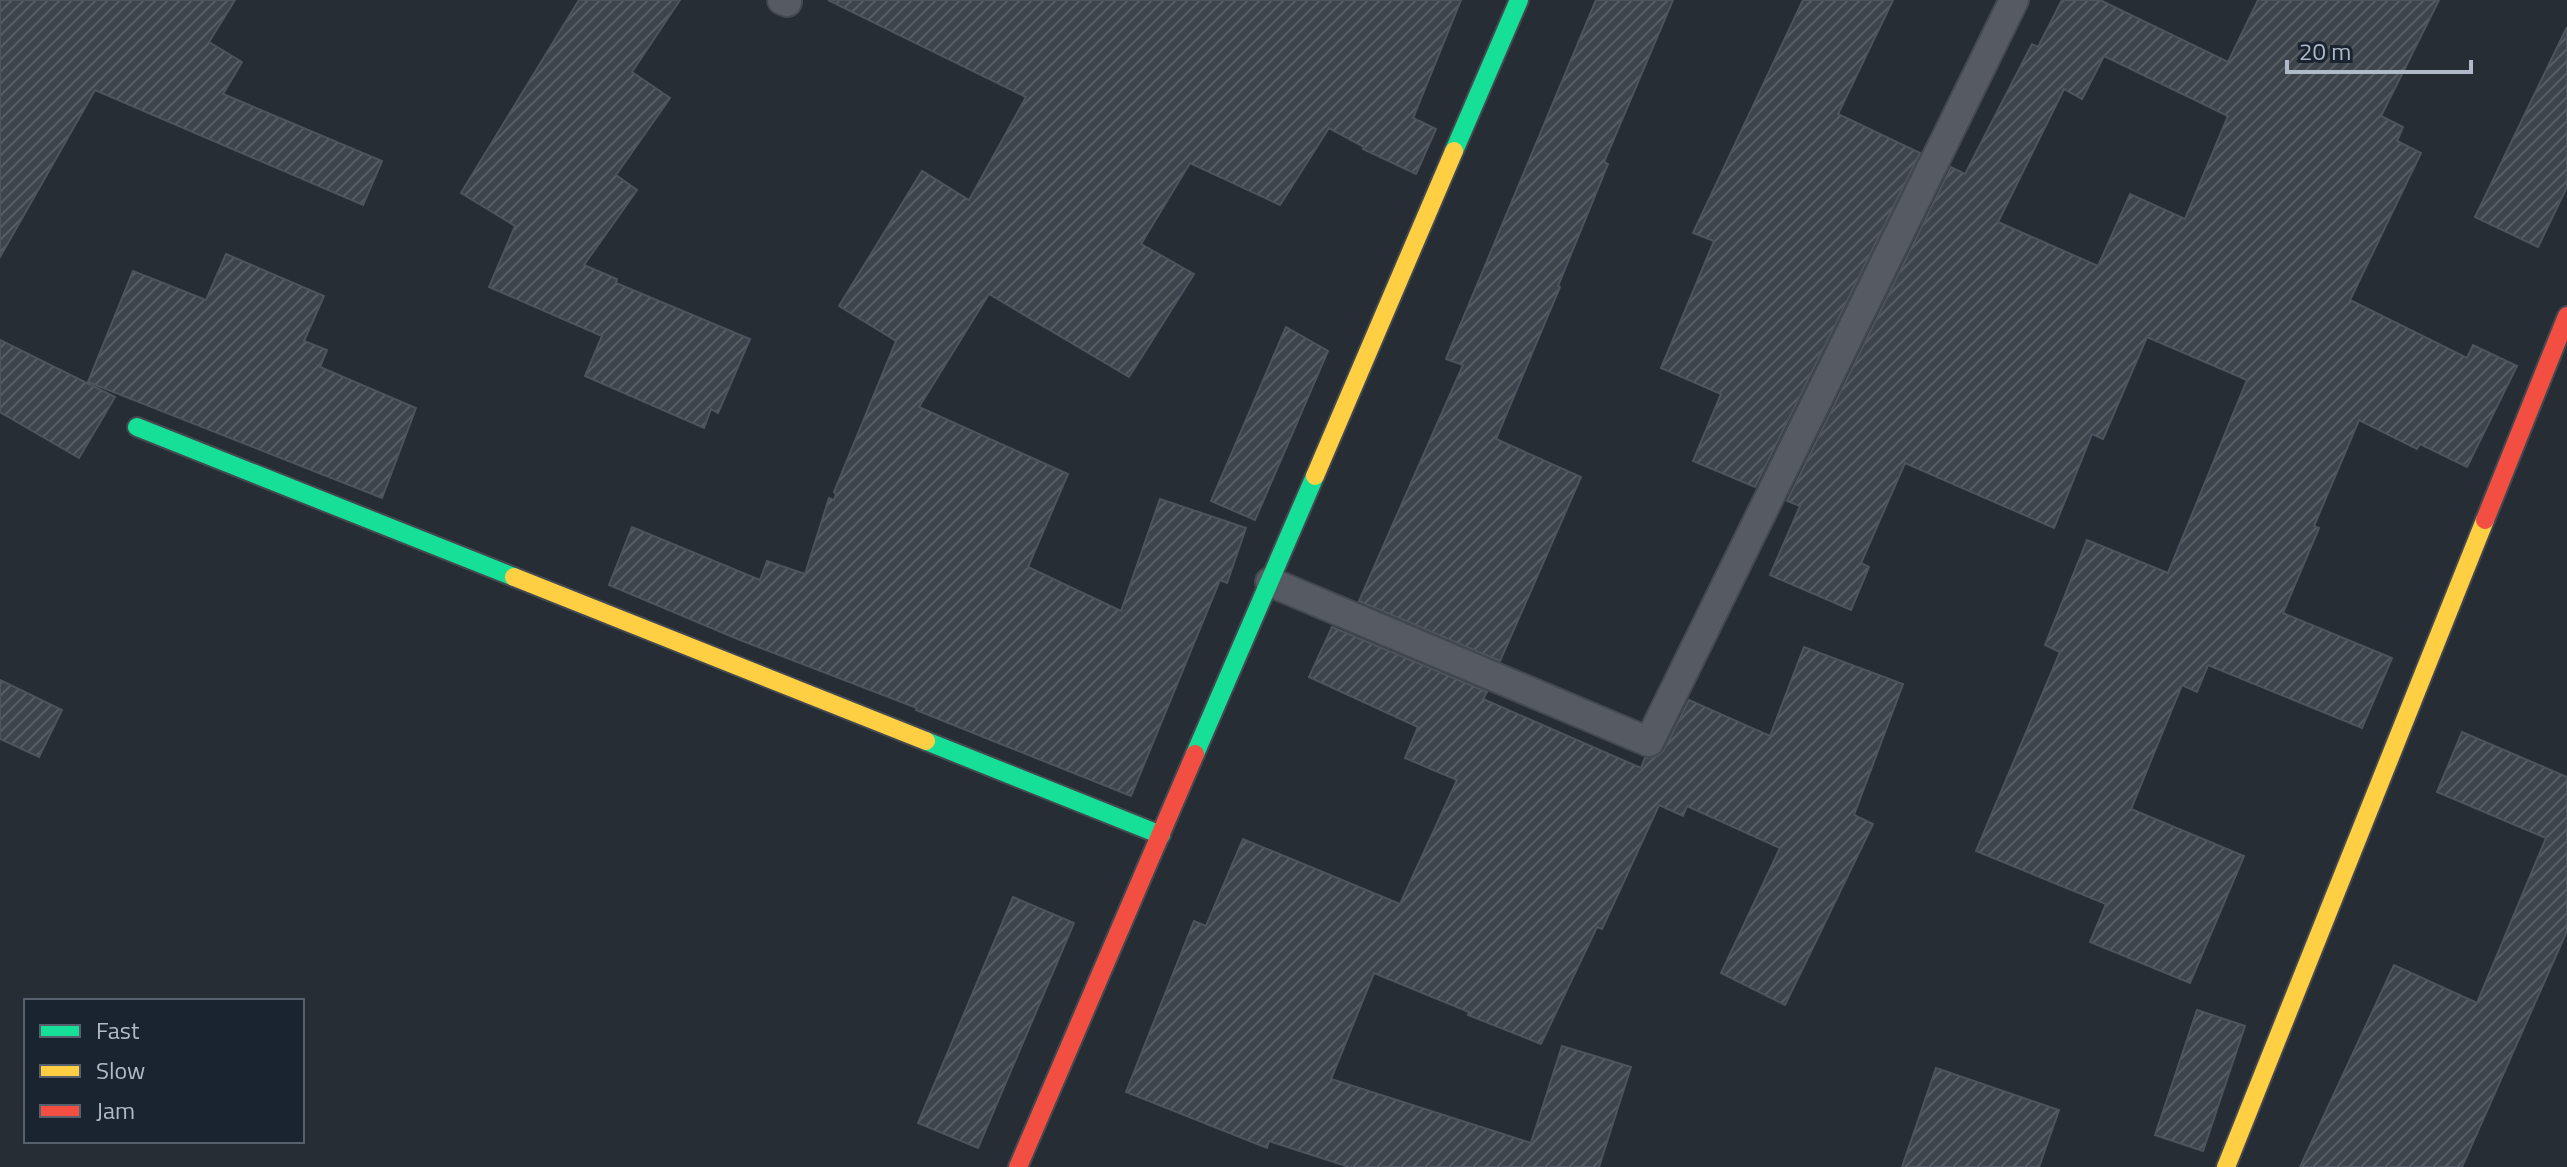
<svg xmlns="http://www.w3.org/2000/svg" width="2567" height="1167" font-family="'Titillium Web',sans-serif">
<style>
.building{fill:url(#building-hatch);stroke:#4e545d;stroke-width:2;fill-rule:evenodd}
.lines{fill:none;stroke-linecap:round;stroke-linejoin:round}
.lane-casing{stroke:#444950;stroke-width:32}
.fast-casing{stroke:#444950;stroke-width:22}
.slow-casing{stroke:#444950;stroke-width:22}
.jam-casing{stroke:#444950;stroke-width:22}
.lane{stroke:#565b63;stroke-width:28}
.fast{stroke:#16e098;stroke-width:18}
.slow{stroke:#ffcf43;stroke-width:18}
.jam{stroke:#f24e42;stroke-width:18}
</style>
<defs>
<pattern id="building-hatch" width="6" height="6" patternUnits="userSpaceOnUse" patternTransform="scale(2)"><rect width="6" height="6" fill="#3e444b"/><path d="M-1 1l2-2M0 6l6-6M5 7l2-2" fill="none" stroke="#575d63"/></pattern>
</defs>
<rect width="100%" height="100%" fill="#262d35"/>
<!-- building -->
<g class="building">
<polygon points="0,0 235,0 209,42 242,62 223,94 382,161 363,205 95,90 0,257"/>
<polygon points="579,0 680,0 632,72 670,98 616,175 637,190 584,265 617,279 616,283 750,339 718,413 711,409 704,428 585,376 602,336 489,287 515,226 461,193"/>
<polygon points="828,0 1461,0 1413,118 1436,129 1416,174 1363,149 1364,147 1329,128 1280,205 1190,163 1141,244 1194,274 1129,377 989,294 919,407 1068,474 1028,567 1121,611 1160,499 1246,528 1227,583 1220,580 1131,796 916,710 917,708 740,640 609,585 632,527 760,580 767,561 805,574 829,498 834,500 836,494 834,492 896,341 839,306 922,171 969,200 1026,97"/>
<polygon points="1596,0 1673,0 1604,162 1608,164 1558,286 1560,287 1496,439 1581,477 1500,661 1359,601 1463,365 1446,359"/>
<polygon points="1803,0 1893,0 1838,114 1920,153 1755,487 1693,461 1721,394 1661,368 1714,241 1693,233"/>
<path d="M2062,0H2100L2228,62L2258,0H2439L2381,116L2403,127L2397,141L2421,153L2350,300L2467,358L2473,345L2517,366L2467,467L2420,444L2417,449L2359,420L2314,526L2319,528L2283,613L2392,658L2362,728L2208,665L2197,692L2182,685L2131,809L2244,856L2190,983L2090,942L2106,904L1976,851L2060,652L2045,645L2087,540L2168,573L2247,380L2147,337L2103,439L2092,434L2054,528L1905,463L1861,563L1869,567L1851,610L1770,575L1800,506L1787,501L1951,167L1965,174L2032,44L2038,47ZM2104,56L2228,116L2185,219L2130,194L2098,266L1998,222L2064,89L2082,99Z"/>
<polygon points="2567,27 2567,187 2538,247 2475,217"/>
<polygon points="226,254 324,296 304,341 327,350 320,367 416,408 382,498 88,382 133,271 206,300"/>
<polygon points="1286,327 1328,351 1255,520 1211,501"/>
<polygon points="0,340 115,397 79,458 0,412"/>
<polygon points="1332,627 1487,692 1483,699 1641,768 1645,758 1658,756 1664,750 1689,700 1770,736 1804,647 1903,684 1854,815 1873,824 1785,1005 1721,973 1780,848 1687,806 1683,816 1659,805 1602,929 1597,927 1541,1044 1468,1015 1469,1012 1374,973 1331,1079 1531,1143 1562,1046 1631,1067 1599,1167 1349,1167 1269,1141 1267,1148 1126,1092 1194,921 1206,926 1243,839 1400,904 1457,780 1405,758 1418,727 1309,677"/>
<polygon points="0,680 62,710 39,757 0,739"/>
<polygon points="2462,732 2567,777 2567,931 2462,1167 2300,1167 2394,965 2477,1003 2546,838 2437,792"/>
<polygon points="1013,897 1074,923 978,1148 918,1123"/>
<polygon points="2197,1010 2245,1026 2203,1151 2155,1135"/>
<polygon points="1936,1068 2059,1110 2039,1167 1902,1167"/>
</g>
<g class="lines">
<defs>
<g id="lane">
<polyline points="782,0 787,2"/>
<polyline points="1270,582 1649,742 2014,0"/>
</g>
<g id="fast">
<polyline points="1454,151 1519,0"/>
<polyline points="137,427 514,577"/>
<polyline points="926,741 1161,835"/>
<polyline points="1195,754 1315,476"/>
</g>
<g id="slow">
<polyline points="1315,476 1454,151"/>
<polyline points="514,577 926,741"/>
<polyline points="2226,1167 2485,520"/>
</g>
<g id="jam">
<polyline points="2485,520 2567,316"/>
<polyline points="1018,1167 1195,754"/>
</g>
</defs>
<!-- lane casing -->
<use href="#lane" class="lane-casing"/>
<!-- fast casing -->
<use href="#fast" class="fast-casing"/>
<!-- slow casing -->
<use href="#slow" class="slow-casing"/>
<!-- jam casing -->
<use href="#jam" class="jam-casing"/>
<!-- lane -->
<use href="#lane" class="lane"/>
<!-- fast -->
<use href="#fast" class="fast"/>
<!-- slow -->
<use href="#slow" class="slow"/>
<!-- jam -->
<use href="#jam" class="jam"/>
</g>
<!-- legend -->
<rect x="24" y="999" width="280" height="144" fill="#1a2330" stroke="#565f6c" stroke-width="2"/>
<rect x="40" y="1025" width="40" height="12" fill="#16e098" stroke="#565f6c" stroke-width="2"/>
<text x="96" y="1039" font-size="24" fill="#afb9c7">Fast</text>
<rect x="40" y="1065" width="40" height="12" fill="#ffcf43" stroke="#565f6c" stroke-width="2"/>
<text x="96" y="1079" font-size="24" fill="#afb9c7">Slow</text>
<rect x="40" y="1105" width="40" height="12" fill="#f24e42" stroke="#565f6c" stroke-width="2"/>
<text x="96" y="1119" font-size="24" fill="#afb9c7">Jam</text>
<!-- scale -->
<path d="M2287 60v12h184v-12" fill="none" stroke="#afb9c7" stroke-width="4"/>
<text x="2299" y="60" font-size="24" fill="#afb9c7" stroke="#1a2330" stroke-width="6" paint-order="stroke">20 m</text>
</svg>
